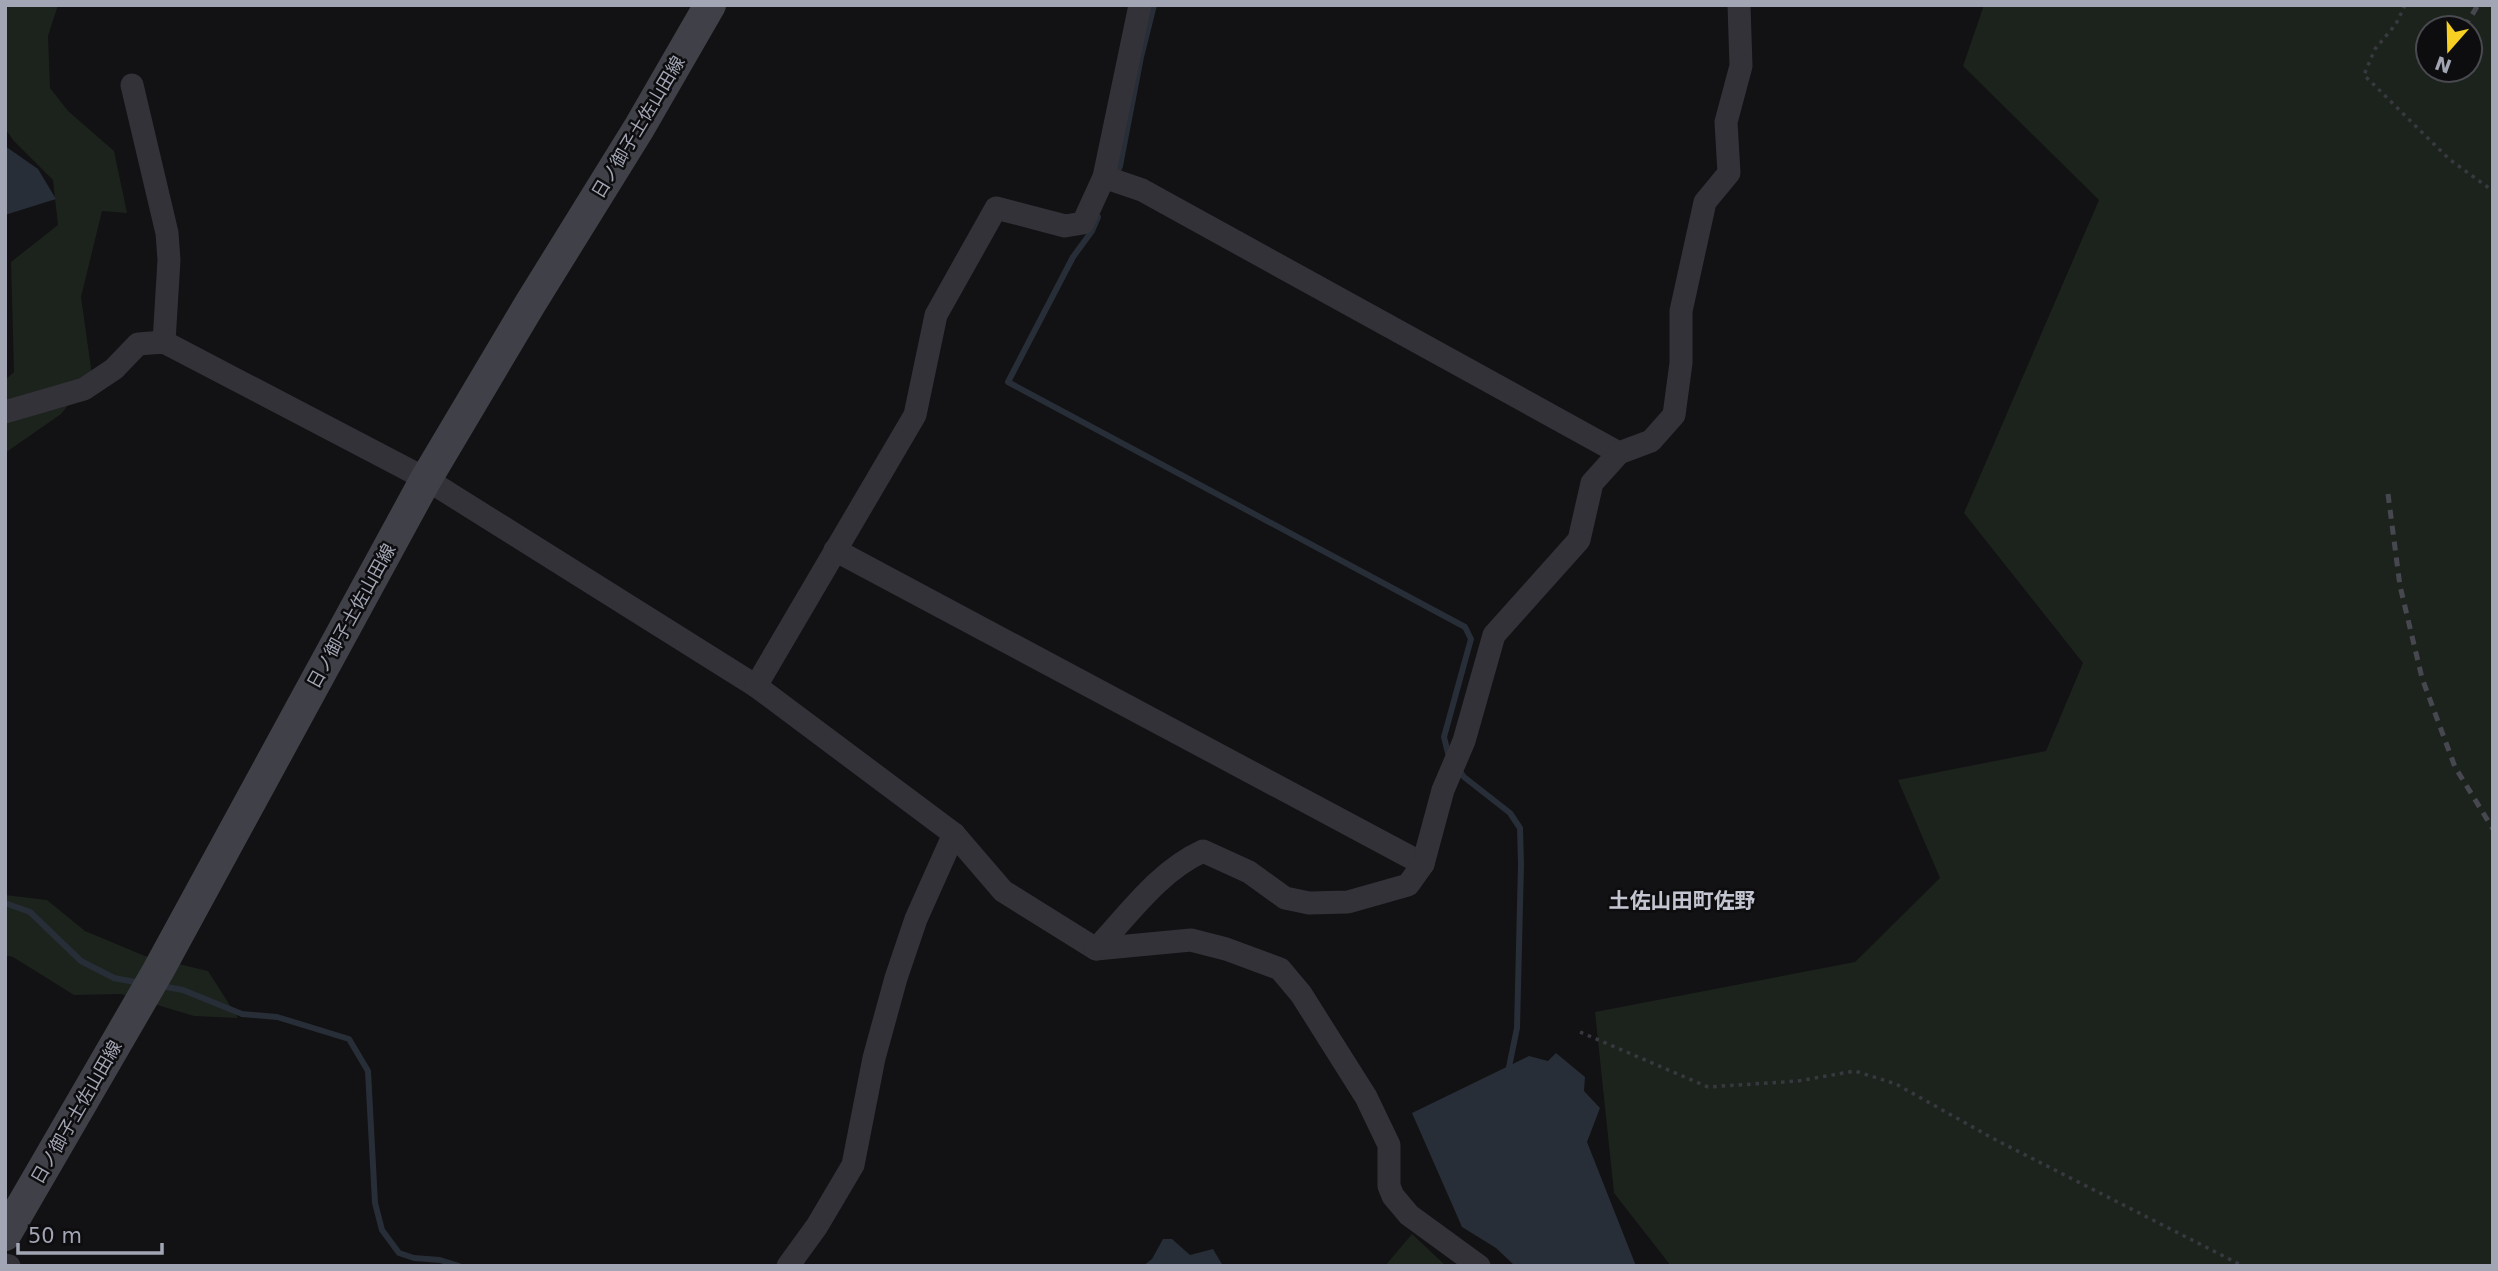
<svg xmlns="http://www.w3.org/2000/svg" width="2498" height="1271" font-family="'DejaVu Sans','Noto Sans JP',sans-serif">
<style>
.green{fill:#1c231d;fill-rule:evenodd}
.water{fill:#272e37}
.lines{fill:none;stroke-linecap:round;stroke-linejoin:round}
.stream{stroke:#272e37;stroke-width:6}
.path{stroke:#38393f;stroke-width:3.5;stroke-dasharray:3.5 5;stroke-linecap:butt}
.street{stroke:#323238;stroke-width:23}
.secondary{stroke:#404148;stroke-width:32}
.rail{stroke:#47484f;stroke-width:5;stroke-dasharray:9 7;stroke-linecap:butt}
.labels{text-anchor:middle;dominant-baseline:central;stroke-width:5;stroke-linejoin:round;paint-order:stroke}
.street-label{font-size:18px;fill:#a2a5b4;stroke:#0d0c0e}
.quarter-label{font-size:21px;font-weight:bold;fill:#c3c5d0;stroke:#0d0c0e}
</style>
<rect width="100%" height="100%" fill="#121113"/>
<!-- green -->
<g class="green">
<polygon points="5,5 58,5 48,36 50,88 68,111 114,151 127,213 102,211 81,297 92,375 61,414 5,453 5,380 14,372 11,262 58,225 53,180 13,140 5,128"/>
<path d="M1984,5H2493V1266H1671L1614,1193L1595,1012L1855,962L1940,878L1898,780L2046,751L2083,663L1964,513L2099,200L1963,66ZM2428,28H2470V70H2428Z"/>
<polygon points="5,895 47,900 85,931 145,956 208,971 238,1018 194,1016 121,994 74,995 13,957 5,955"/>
<polygon points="1412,1234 1446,1266 1385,1266"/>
</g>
<!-- water -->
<g class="water">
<polygon points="5,146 38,169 56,199 5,215"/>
<polygon points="1556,1053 1585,1077 1584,1091 1600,1108 1587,1142 1636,1266 1515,1266 1496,1248 1462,1227 1412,1113 1529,1056 1548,1061"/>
<polygon points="1163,1239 1172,1239 1190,1255 1213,1249 1223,1266 1143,1266 1152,1259"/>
</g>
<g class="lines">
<!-- stream -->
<g class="stream">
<polyline points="1116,175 1120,166 1141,57 1154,5"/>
<polyline points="1098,217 1092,231 1073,257 1008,382 1465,627 1471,639 1444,737 1449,757"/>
<polyline points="1458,769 1464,777 1510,813 1520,828 1521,864 1517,1028 1508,1072"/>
<polyline points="5,903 30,912 81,961 114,978 140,983"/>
<polyline points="161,986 183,990 242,1014 277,1017 349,1039 368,1071 375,1203 382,1230 399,1253 414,1258 440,1260 459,1266"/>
</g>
<!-- path -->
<g class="path">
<polyline points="2405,5 2396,24 2375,49 2364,75 2449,159 2493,191"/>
<polyline points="1580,1032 1708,1087 1798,1081 1855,1071 1896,1084 1994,1139 2243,1266"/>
</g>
<!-- street -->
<g class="street">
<polyline points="132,85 167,233 169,260 164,342"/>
<polyline points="1104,177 1142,190 1619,453"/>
<polyline points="5,412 84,389 114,369 138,344 164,342 426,479 756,686 954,834 1003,891 1096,949 1191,940 1226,949 1280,969 1301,994 1366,1097 1389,1145 1389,1186 1393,1196 1409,1215 1479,1266"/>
<polyline points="835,550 1423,864"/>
<polyline points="756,686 915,415 936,315 996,208 1065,226 1083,223 1104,177 1140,5"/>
<path d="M1096,949C1129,914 1159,871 1203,851L1249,872L1285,898L1309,903L1348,902L1408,885L1423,864L1443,790L1464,741L1494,635L1579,540L1592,483L1619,453L1651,441L1674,415L1681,363V311L1705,202L1729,173L1726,122L1741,66L1739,5"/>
<polyline points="5,1265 9,1266"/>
<polyline points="788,1266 817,1226 853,1165 874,1058 896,978 916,919 954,834"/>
</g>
<!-- secondary -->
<polyline class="secondary" points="5,1235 158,971 426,479 530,304 639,128 710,5"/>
<!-- rail -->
<g class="rail">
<polyline points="2464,28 2478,5"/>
<polyline points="2388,494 2400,586 2422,678 2455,767 2493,829"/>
</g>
</g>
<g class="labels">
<!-- street labels -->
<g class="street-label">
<text transform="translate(638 127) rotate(-59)">日ノ御子土佐山田線</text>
<text transform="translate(351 616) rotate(-61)">日ノ御子土佐山田線</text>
<text transform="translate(76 1112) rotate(-60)">日ノ御子土佐山田線</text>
</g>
<!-- quarter labels -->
<g class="quarter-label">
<text x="1682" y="901">土佐山田町佐野</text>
</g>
</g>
<!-- border -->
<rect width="2498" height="1271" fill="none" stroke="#a2a5b4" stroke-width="14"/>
<!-- north arrow -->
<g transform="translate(2449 49) rotate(200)"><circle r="33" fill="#0d0c0e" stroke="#494950" stroke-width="2"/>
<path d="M0-5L12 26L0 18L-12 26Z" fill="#f8d024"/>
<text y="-10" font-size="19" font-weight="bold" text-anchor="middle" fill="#a2a5b4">N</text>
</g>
<!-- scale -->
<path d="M18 1243v10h144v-10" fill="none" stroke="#a2a5b4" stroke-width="3.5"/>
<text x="28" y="1243" font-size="21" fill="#a2a5b4" stroke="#0d0c0e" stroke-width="5" paint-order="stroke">50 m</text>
</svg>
